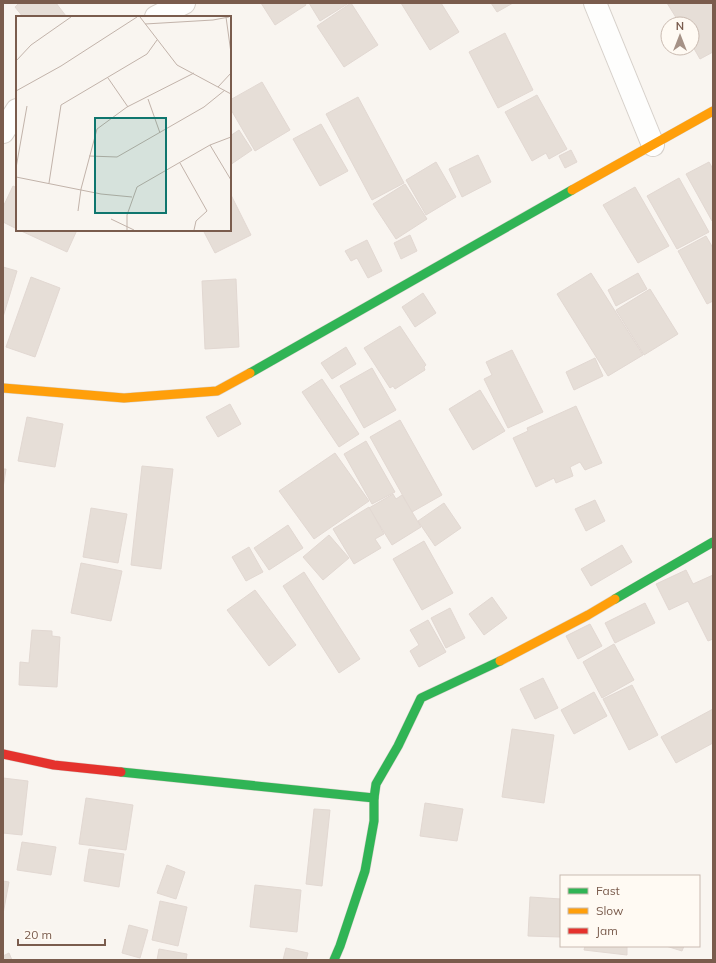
<svg xmlns="http://www.w3.org/2000/svg" width="716" height="963" font-family="Mulish,sans-serif">
<style>
.building{fill:#e6ded7;stroke:#e2d8d2}
.lines{fill:none;stroke-linecap:round;stroke-linejoin:round}
.street-casing{stroke:#d7d1cb;stroke-width:24}
.fast-casing{stroke:#d9d2cb;stroke-width:10}
.slow-casing{stroke:#d9d2cb;stroke-width:10}
.jam-casing{stroke:#d9d2cb;stroke-width:10}
.street{stroke:#fefefd;stroke-width:22}
.fast{stroke:#30b455;stroke-width:9}
.slow{stroke:#ff9f0a;stroke-width:9}
.jam{stroke:#e5322d;stroke-width:9}
.inset-road{fill:none;stroke:#c2b3aa;stroke-width:1}
.view{fill:#0f766e;fill-opacity:0.15;stroke:#0f766e;stroke-width:2}
.inset-edge{fill:none;stroke:#7a5c4d;stroke-width:2}
</style>
<rect width="100%" height="100%" fill="#f9f5f0"/>
<!-- building -->
<g class="building">
<polygon points="19,3 56,3 66,16 65,17 23,17 15,7"/>
<polygon points="261,3 305,3 306,5 275,25"/>
<polygon points="309,3 349,3 320,21"/>
<polygon points="351,3 378,45 344,67 317,26"/>
<polygon points="401,3 441,3 459,32 430,50"/>
<polygon points="491,3 513,3 497,12"/>
<polygon points="667,3 713,3 713,52 700,59 692,45 692,24 680,24"/>
<polygon points="505,33 533,90 498,108 469,52"/>
<polygon points="262,82 290,130 255,151 230,108 230,100"/>
<polygon points="537,95 567,149 549,159 546,153 532,161 505,112"/>
<polygon points="358,97 404,183 372,200 326,114"/>
<polygon points="321,124 348,171 320,186 293,139"/>
<polygon points="239,130 252,150 230,165 230,136"/>
<polygon points="571,150 577,162 565,168 559,156"/>
<polygon points="478,155 491,182 462,197 449,169"/>
<polygon points="436,162 456,197 426,215 406,180"/>
<polygon points="709,162 713,169 713,221 712,221 686,174"/>
<polygon points="679,178 709,232 677,249 647,196"/>
<polygon points="405,184 427,219 396,239 373,204"/>
<polygon points="13,186 17,188 17,229 3,222 3,207"/>
<polygon points="635,187 669,246 638,263 603,205"/>
<polygon points="230,193 251,235 215,253 203,230 230,230"/>
<polygon points="19,230 77,230 67,252"/>
<polygon points="410,235 417,251 401,259 394,243"/>
<polygon points="706,236 713,248 713,301 707,304 678,251"/>
<polygon points="367,240 382,271 368,278 357,258 351,261 345,251"/>
<polygon points="3,267 17,271 3,317"/>
<polygon points="591,273 643,355 608,376 557,294"/>
<polygon points="638,273 647,289 616,306 608,290"/>
<polygon points="31,277 60,288 35,357 6,347"/>
<polygon points="236,279 239,347 205,349 202,281"/>
<polygon points="650,289 678,334 644,355 616,310"/>
<polygon points="423,293 436,313 415,327 402,307"/>
<polygon points="400,326 426,365 424,367 425,370 395,389 393,386 390,388 364,348"/>
<polygon points="346,347 356,364 332,379 321,363"/>
<polygon points="512,350 543,412 508,428 484,379 492,375 486,362"/>
<polygon points="595,358 603,376 574,390 566,372"/>
<polygon points="372,368 396,410 364,428 340,386"/>
<polygon points="322,379 359,434 339,447 302,392"/>
<polygon points="480,390 505,431 473,450 449,409"/>
<polygon points="230,404 241,424 218,437 206,417"/>
<polygon points="576,406 602,463 585,470 580,462 570,467 573,476 556,483 554,478 536,487 513,438 528,431 527,428"/>
<polygon points="27,417 63,424 55,467 18,461"/>
<polygon points="400,420 442,495 412,512 370,437"/>
<polygon points="366,441 395,492 372,504 344,454"/>
<polygon points="335,453 369,501 314,539 279,491"/>
<polygon points="142,466 173,469 161,569 131,565"/>
<polygon points="3,469 6,469 3,488"/>
<polygon points="393,494 396,499 402,495 421,527 392,545 369,508"/>
<polygon points="595,500 605,521 586,531 575,509"/>
<polygon points="444,503 461,528 435,546 418,521"/>
<polygon points="369,507 384,534 375,539 381,548 354,564 333,529"/>
<polygon points="91,508 127,514 118,563 83,557"/>
<polygon points="288,525 303,548 269,570 254,548"/>
<polygon points="329,535 349,558 323,580 303,557"/>
<polygon points="424,541 453,593 422,610 393,559"/>
<polygon points="622,545 632,562 591,586 581,569"/>
<polygon points="249,547 263,572 246,581 232,557"/>
<polygon points="81,563 122,571 111,621 71,613"/>
<polygon points="686,570 693,584 713,575 713,639 708,641 688,601 669,610 656,584"/>
<polygon points="304,572 360,659 339,673 283,586"/>
<polygon points="255,590 296,645 269,666 227,610"/>
<polygon points="492,597 507,618 484,635 469,614"/>
<polygon points="645,603 655,623 615,643 605,623"/>
<polygon points="450,608 465,638 446,648 431,618"/>
<polygon points="428,620 446,652 419,667 410,651 419,645 410,630"/>
<polygon points="590,624 602,646 578,659 566,636"/>
<polygon points="32,630 52,631 52,636 60,637 57,687 19,685 20,662 29,663"/>
<polygon points="614,644 634,680 602,698 583,662"/>
<polygon points="543,678 558,708 535,719 520,689"/>
<polygon points="632,685 658,735 629,750 603,699"/>
<polygon points="594,692 607,716 574,734 561,710"/>
<polygon points="713,709 713,743 676,763 661,737"/>
<polygon points="512,729 554,735 544,803 502,797"/>
<polygon points="3,778 28,781 22,835 3,833"/>
<polygon points="86,798 133,805 126,850 79,844"/>
<polygon points="425,803 463,809 457,841 420,836"/>
<polygon points="314,809 330,810 322,886 306,884"/>
<polygon points="22,842 56,847 51,875 17,870"/>
<polygon points="89,849 124,854 119,887 84,881"/>
<polygon points="167,865 185,872 176,899 157,893"/>
<polygon points="3,881 9,882 3,914"/>
<polygon points="255,885 301,890 297,932 250,927"/>
<polygon points="530,897 561,899 561,937 528,936"/>
<polygon points="160,901 187,907 178,946 152,940"/>
<polygon points="129,925 148,930 140,958 122,953"/>
<polygon points="585,946 627,946 627,955 584,950"/>
<polygon points="666,946 684,946 682,951"/>
<polygon points="286,948 308,953 306,960 283,960"/>
<polygon points="159,949 187,954 186,960 157,960"/>
<polygon points="9,953 12,960 3,960 3,956"/>
</g>
<g class="lines">
<defs>
<g id="street">
<polyline points="595,3 653,145"/>
<polyline points="156,17 184,3"/>
<polyline points="3,132 17,110"/>
</g>
<g id="fast">
<polyline points="250,373 572,190"/>
<polyline points="615,599 713,542"/>
<polyline points="121,772 374,798"/>
<polyline points="334,960 340,946 365,871 374,821 374,798 376,784 398,746 421,698 500,661"/>
</g>
<g id="slow">
<polyline points="572,190 713,111"/>
<polyline points="3,388 124,398 217,391 250,373"/>
<polyline points="500,661 588,615 615,599"/>
</g>
<polyline id="jam" points="3,754 54,765 121,772"/>
</defs>
<!-- street casing -->
<use href="#street" class="street-casing"/>
<!-- fast casing -->
<use href="#fast" class="fast-casing"/>
<!-- slow casing -->
<use href="#slow" class="slow-casing"/>
<!-- jam casing -->
<use href="#jam" class="jam-casing"/>
<!-- street -->
<use href="#street" class="street"/>
<!-- fast -->
<use href="#fast" class="fast"/>
<!-- slow -->
<use href="#slow" class="slow"/>
<!-- jam -->
<use href="#jam" class="jam"/>
</g>
<!-- overview -->
<g transform="translate(16 16)">
<rect width="215" height="215" fill="#f9f5f0"/>
<path class="inset-road" d="M124,1L161,49L215,78M210,1L215,37M129,8L197,4L213,1M0,45L15,29L55,1M92,62L112,91M202,71L215,57M0,75L45,50L121,1M132,83L144,117M194,129L215,164M73,140L101,141L188,91L209,74M164,147L191,195L180,205L178,214M0,152L11,90M0,161L85,178L116,181M33,167L45,89L131,38L141,24M62,195L65,173L81,113L111,91L178,57M95,203L118,214M111,214V199L121,171L194,129L215,121"/>
<path class="view" d="M79,102H150V197H79Z"/>
<rect width="215" height="215" class="inset-edge"/>
</g>
<!-- border -->
<rect width="716" height="963" fill="none" stroke="#7a5c4d" stroke-width="8"/>
<!-- legend -->
<rect x="560" y="875" width="140" height="72" fill="#fffaf3" stroke="#cabbb1"/>
<rect x="568" y="888" width="20" height="6" fill="#30b455" stroke="#cabbb1"/>
<text x="596" y="895" font-size="12" fill="#7a5c4d">Fast</text>
<rect x="568" y="908" width="20" height="6" fill="#ff9f0a" stroke="#cabbb1"/>
<text x="596" y="915" font-size="12" fill="#7a5c4d">Slow</text>
<rect x="568" y="928" width="20" height="6" fill="#e5322d" stroke="#cabbb1"/>
<text x="596" y="935" font-size="12" fill="#7a5c4d">Jam</text>
<!-- north arrow -->
<g transform="translate(680 36)"><circle r="19" fill="#fffaf3" stroke="#cabbb1"/>
<path d="M0-3L7 15L0 10L-7 15Z" fill="#a69286"/>
<text y="-6" font-size="11" font-weight="bold" text-anchor="middle" fill="#7a5c4d">N</text>
</g>
<!-- scale -->
<path d="M18 939v6h87v-6" fill="none" stroke="#7a5c4d" stroke-width="2"/>
<text x="24" y="939" font-size="12" fill="#7a5c4d" stroke="#fffaf3" stroke-width="3" paint-order="stroke">20 m</text>
</svg>
